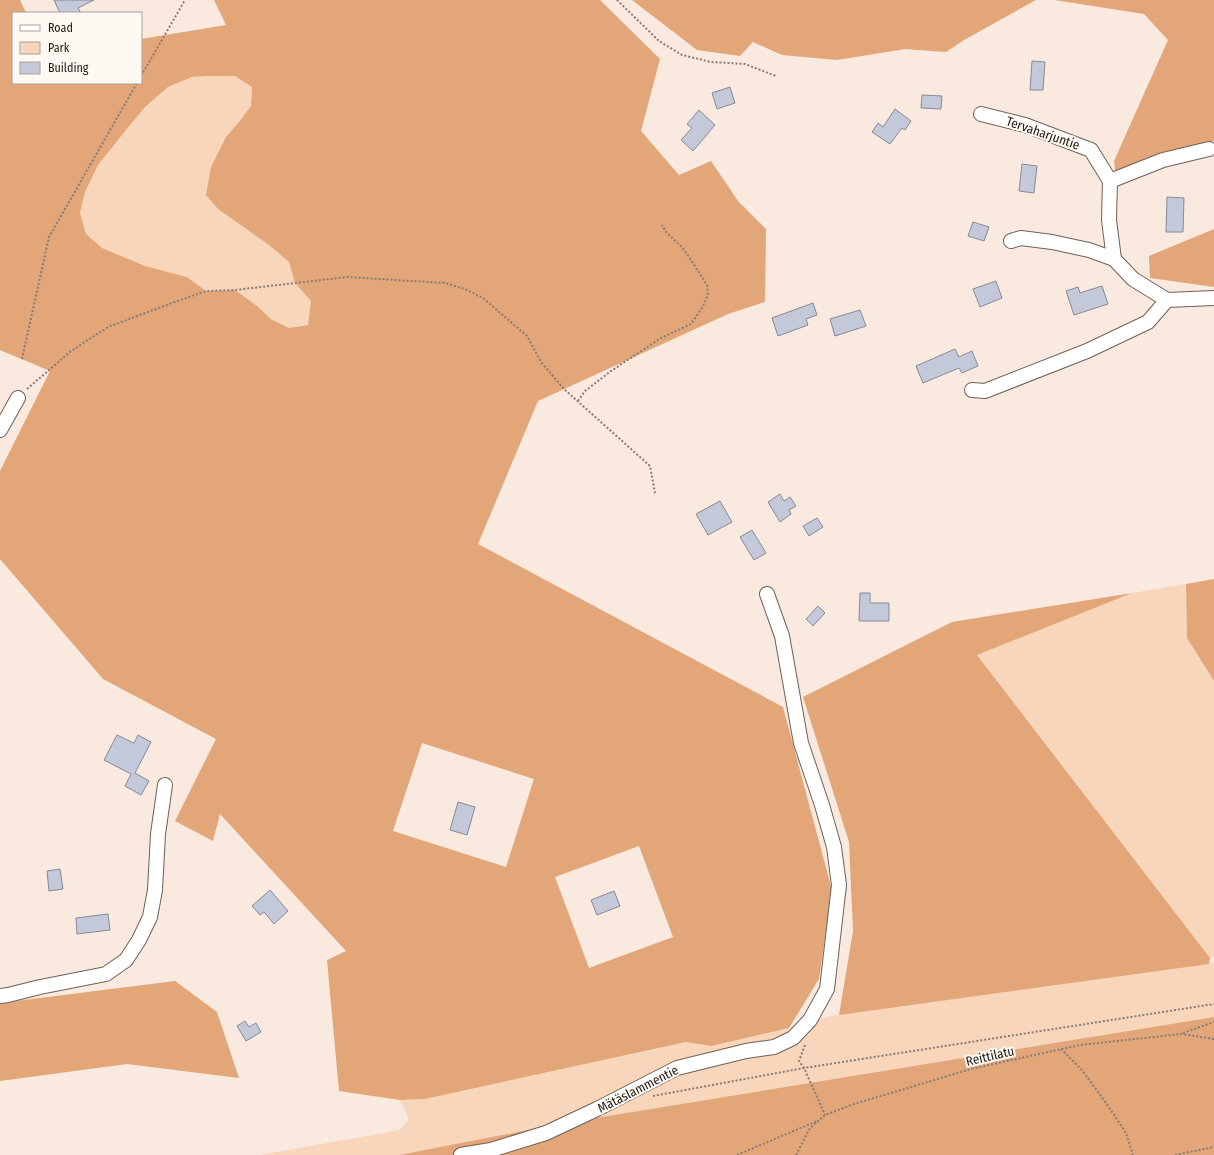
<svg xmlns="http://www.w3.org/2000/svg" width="1214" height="1155" font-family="'Fira Sans Condensed',sans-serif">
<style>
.green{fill:#f8d6bc}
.forest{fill:#e2a678;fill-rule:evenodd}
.building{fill:#c3c9d8;stroke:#858a98}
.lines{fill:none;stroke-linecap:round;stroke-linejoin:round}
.street-casing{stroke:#6e6157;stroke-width:16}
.path{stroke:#877c75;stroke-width:2;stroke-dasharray:2 2;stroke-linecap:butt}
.street{stroke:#fff;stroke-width:14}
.labels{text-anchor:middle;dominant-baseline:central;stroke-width:4;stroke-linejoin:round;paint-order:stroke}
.street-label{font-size:13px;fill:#201a17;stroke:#fff9f4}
</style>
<rect width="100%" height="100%" fill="#f9e9de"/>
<!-- green -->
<g class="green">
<polygon points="211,76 235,76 252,87 251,106 239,122 226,137 236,221 269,245 289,262 295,283 311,301 308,325 289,328 271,319 257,306 235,290 206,291 187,277 145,266 102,248 86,234 80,213 85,192 98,165 130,125 145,107 168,87 192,77"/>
<polygon points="1186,584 1187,638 1214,681 1214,956 1210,958 977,655 1132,593"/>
<polygon points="1214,963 1214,1017 559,1124 436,1155 260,1155 400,1130 409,1119 400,1100 425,1099 686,1042 711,1046 789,1028 810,1020 912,1002"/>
</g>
<!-- forest -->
<g class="forest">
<path d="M0,0H20L26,13H13V83H141V39L226,25L214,0H600L660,59L641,131L679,175L711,161L738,201L766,229L765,302L728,314L538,401L478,544L783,707L832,890L819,979L789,1028L711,1046L686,1042L425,1099L400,1100L339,1091L327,960L346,951L220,814L213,841L175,821L216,739L103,679L0,559V471L50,371L0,350ZM211,76H235L252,87L251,106L239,122L226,137L211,167L206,195L218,209L269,245L289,262L295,283L311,301L308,325L289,328L271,319L257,306L235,290L206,291L187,277L145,266L102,248L86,234L80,213L85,192L98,165L130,125L145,107L168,87L192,77ZM422,743L534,779L506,867L393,831ZM639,846L673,937L589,968L555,877Z"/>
<polygon points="632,0 1036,0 964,40 946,52 905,49 837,60 782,55 753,42 740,56 697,50"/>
<polygon points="1054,0 1214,0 1214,141 1116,181 1114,161 1168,40 1144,14"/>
<polygon points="1214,229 1214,287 1150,278 1149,256"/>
<polygon points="1214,579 1214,681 1187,638 1186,584"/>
<polygon points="1132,593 977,655 1210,958 1209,964 839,1015 853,931 849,842 803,697 952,622"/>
<polygon points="175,981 217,1012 239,1078 127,1064 0,1081 0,1003"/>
<polygon points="1214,1017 1214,1155 399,1155 559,1124"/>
</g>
<!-- building -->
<g class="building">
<polygon points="54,0 94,0 78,8 81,13 60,13"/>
<polygon points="1032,61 1045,62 1043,90 1030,90"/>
<polygon points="730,87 735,103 717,109 712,93"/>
<polygon points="922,95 942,96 941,109 921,108"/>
<polygon points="895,109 911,121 905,130 902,128 890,144 872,132 878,123 883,127"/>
<polygon points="699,110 715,125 693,151 681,140 692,128 687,124"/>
<polygon points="1022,164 1037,166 1034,193 1019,191"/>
<polygon points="1167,197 1184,198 1183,232 1166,232"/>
<polygon points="973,222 989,227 984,241 968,236"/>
<polygon points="996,281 1002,298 980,307 973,289"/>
<polygon points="1102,286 1108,304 1074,315 1066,291 1078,287 1080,293"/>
<polygon points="813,303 817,315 806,319 808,325 778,336 772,318"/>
<polygon points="860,310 866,326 835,336 830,319"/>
<polygon points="955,349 959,357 972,351 978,366 962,373 959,368 923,383 916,366"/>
<polygon points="780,494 784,501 790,497 796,506 789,510 791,514 780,522 768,502"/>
<polygon points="720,501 732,522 708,535 696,514"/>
<polygon points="817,518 823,527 809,536 803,526"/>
<polygon points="752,530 766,553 754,560 740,537"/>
<polygon points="860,593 870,593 870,603 889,603 889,621 859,621"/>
<polygon points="818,606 825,613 813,626 806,619"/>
<polygon points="117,735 134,743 138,735 151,742 135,773 149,781 141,795 125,786 131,774 104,760"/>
<polygon points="458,802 475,807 467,835 450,830"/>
<polygon points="60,869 63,889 49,891 47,871"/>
<polygon points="270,890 288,911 274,924 264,912 260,915 252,906"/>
<polygon points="614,891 620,906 597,915 591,900"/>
<polygon points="108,914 110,930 77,934 76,918"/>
<polygon points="245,1021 249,1027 256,1023 261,1032 246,1041 237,1026"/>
</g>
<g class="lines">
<defs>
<g id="street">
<polyline points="981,114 1025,125 1091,150 1110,181 1109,220 1114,259 1133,279 1167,300 1214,298"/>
<polyline points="1110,181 1163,160 1209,149"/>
<polyline points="1011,241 1021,238 1052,242 1089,250 1114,259"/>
<polyline points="972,390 985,391 1087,351 1148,322 1167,300"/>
<polyline points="0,430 18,398"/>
<polyline points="0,996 8,995 40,987 106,974 126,960 139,940 150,917 155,890 158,834 165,785"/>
<polyline points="461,1155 491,1150 546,1133 597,1109 677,1068 746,1051 774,1047 793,1038 810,1020 827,989 839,885 834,847 822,805 801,743 782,636 767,594"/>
</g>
</defs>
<!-- street casing -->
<use href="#street" class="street-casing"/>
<!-- path -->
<g class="path">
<polyline points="617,0 659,41 682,55 711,62 745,64 776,76"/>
<polyline points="141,76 185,0"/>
<polyline points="22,359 49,237 137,83"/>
<polyline points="27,389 71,351 108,327 172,303 206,291 235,290 347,277 445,283 465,289 483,298 527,336 541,362 564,389 650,466 655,493"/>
<polyline points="578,401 585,391 611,371 661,338 691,324 702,308 708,295 707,285 689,257 682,247 666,232 662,225"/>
<polyline points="1183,1033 1214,1022"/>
<polyline points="805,1045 799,1061 804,1068 825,1115"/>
<polyline points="1061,1049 1082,1070 1106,1103 1126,1133 1133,1155"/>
<polyline points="653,1096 804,1068 1214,1004"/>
<polyline points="737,1155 817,1121"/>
<polyline points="796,1155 810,1128 825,1115 854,1104 971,1069 1080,1045 1181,1034 1214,1039"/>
<polyline points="1175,1155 1214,1147"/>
</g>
<!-- street -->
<use href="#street" class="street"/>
</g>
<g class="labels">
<!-- street labels -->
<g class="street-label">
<text transform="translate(1043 133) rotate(19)">Tervaharjuntie</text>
<text transform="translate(990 1056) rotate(-13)">Reittilatu</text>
<text transform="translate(638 1089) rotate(-27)">Mätäslammentie</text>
</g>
</g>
<!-- legend -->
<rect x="12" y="12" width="130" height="72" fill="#fff9f4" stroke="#a6a09c"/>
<rect x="20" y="25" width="20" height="6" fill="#ffffff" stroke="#a6a09c"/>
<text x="48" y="32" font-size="12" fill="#201a17">Road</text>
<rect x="20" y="42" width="20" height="12" fill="#f8d6bc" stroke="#a6a09c"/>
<text x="48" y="52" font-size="12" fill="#201a17">Park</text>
<rect x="20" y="62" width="20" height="12" fill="#c3c9d8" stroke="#a6a09c"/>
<text x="48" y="72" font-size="12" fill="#201a17">Building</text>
</svg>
